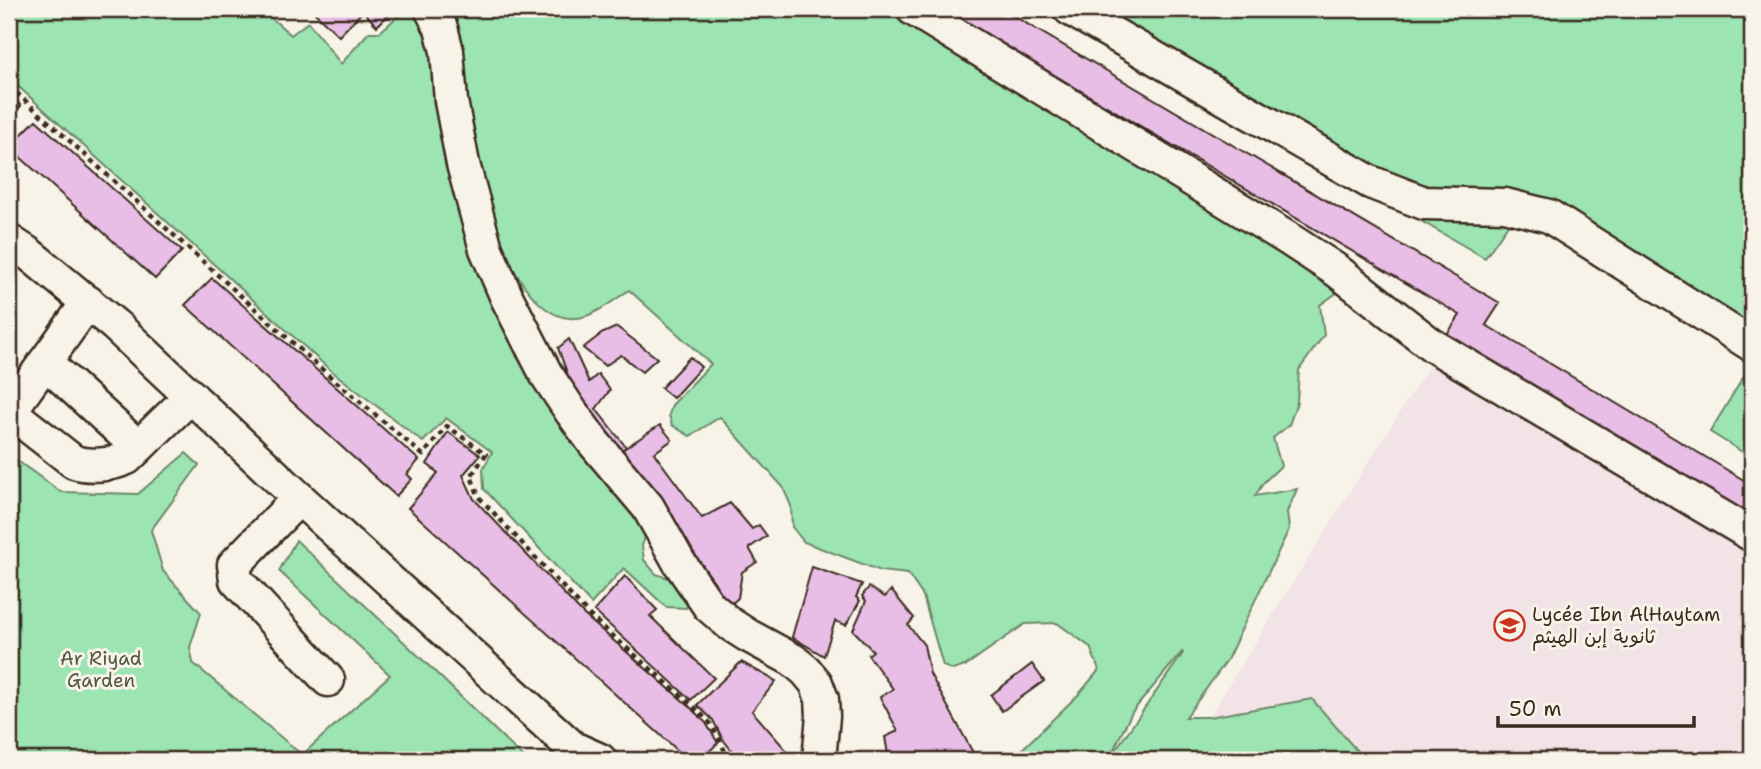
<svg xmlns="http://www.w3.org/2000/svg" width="1761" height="769" font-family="'Shantell Sans','Playpen Sans Arabic',sans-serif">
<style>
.built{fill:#f2e3e7}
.green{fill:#9ce4b1;stroke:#6c8768;stroke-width:2;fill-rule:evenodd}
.building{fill:#e8bee6;stroke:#3b2a1e;stroke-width:2}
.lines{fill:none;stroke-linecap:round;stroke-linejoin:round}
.minor-casing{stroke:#3b2a1e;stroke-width:37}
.path{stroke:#3b2a1e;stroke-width:4.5;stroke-dasharray:5 5;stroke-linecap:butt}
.minor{stroke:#f7f3e8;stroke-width:32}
.labels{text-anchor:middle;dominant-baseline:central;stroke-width:6;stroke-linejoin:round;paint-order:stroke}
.poi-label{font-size:19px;fill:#3b2a1e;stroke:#f7f3e8;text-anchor:start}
.park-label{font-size:19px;fill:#535843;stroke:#f7f3e8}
</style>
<rect width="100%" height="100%" fill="#f7f3e8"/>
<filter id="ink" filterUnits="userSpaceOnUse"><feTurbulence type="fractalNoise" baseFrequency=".0143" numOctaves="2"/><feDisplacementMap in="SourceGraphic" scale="14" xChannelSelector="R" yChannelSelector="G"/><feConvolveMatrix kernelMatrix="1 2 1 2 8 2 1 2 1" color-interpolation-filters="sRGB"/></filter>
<g filter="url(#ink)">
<!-- built -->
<polygon class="built" points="1433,359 1752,551 1752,760 1365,760 1312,699 1209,717"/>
<!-- green -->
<g class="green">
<path d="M9,9H261L291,35L308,22L341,64L369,32H380L406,9H883L983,67L1342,289L1320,305L1324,335L1299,370L1297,402L1289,425L1273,438L1281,466L1264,482L1255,496L1297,489L1287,512L1289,529L1227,660L1186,717H1209L1312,699L1365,760H1011L1080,693L1099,670L1090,647L1057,623L1025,624L965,666L953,670L943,666L923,596L908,574L881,571L804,542L792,527L791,506L783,487L720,417L690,436L672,425L669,415L672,405L711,364L629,290C616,299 601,311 586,316C541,331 513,268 495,236L471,239L517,357L548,401L645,512L646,534L642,546L644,560L656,574L689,585L692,600L686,608L666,607L624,568L591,604L484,489L483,469L492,452L446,418L423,442L329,369L9,78ZM1182,652L1183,653L1109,759L1132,712Z"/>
<polygon points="1053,9 1752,9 1752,337 1530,193 1485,258"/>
<polygon points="1752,363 1752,458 1710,432"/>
<polygon points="186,453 199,465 151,530 163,571 201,613 190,647 193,663 302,755 390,675 279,571 296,540 425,662 526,760 9,760 9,455 61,492 138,494"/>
</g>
<!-- building -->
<g class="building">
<polygon points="321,9 395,9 377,26 363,11 339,36 315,13"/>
<polygon points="942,9 1002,9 1500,303 1486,325 1752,485 1752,518 1446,336 1460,315"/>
<polygon points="9,94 21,106 9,118"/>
<polygon points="36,120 182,251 155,279 9,147"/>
<polygon points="212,278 419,460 407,474 412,479 396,496 185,305"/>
<polygon points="617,327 657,358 642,372 621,355 605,366 583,348 601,334"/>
<polygon points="569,339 589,382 598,374 610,390 596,409 626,447 619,452 581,411 558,348"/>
<polygon points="690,357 701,367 673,398 661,388"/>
<polygon points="660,425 672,440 654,453 702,518 730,503 752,529 759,525 767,536 749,548 757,562 742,572 738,598 731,604 722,598 713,586 715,583 619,452"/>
<polygon points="448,432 480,455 463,475 474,499 583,614 689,706 706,723 718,743 700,760 686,760 676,749 408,508 438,473 427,464"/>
<polygon points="812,567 862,584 856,597 860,601 846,625 835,621 824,656 792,637"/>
<polygon points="625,576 657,610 650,616 714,678 691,700 594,611"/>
<polygon points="869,587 885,597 891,590 914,618 908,625 924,645 930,674 977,760 889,760 885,737 898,731 880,697 893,689 868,655 873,651 853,630 866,601 862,596"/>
<polygon points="741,662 776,681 752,711 795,760 739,760 722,738 713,720 697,705"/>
<polygon points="1032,664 1044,681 1002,711 991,695"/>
</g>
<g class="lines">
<defs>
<g id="minor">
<polyline points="431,9 441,28 447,51 451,101 463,164 486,249 507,298 546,374 570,410 594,443 648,507 679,562 709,606 730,624 747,635 793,660 806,671 816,683 822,699 823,716 819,760"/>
<polyline points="913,9 1287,238 1336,270 1432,345 1752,535"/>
<polyline points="1070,9 1370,182 1424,203 1505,205 1549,216 1752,345"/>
<polyline points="9,241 29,254 116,326 299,498 573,748 600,760"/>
<path d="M88,302L16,403L15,413L19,419L74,462C90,467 112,465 127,458L191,396"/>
<polyline points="45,362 138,447"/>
<polyline points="299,498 234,565 236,580 328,680"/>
</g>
</defs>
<!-- minor casing -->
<use href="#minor" class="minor-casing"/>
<!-- path -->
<polyline class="path" points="9,86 325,372 423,455 447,426 486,454 471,476 479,497 589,615 692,705 710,723 722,744 728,760"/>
<!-- minor -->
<use href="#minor" class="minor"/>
</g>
</g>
<!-- icons -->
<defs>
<symbol id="university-ring" viewBox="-11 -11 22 22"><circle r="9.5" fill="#f7f3e8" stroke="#c8321e" stroke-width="1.5"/><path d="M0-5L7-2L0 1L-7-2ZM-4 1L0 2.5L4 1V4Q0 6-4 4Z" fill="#c8321e"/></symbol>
</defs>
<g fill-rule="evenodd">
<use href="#university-ring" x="1492" y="608" width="35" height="35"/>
</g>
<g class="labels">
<!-- poi labels -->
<g class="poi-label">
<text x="1532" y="614">Lycée Ibn AlHaytam<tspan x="1532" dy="22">ثانوية إبن الهيثم</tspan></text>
</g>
<!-- park labels -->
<g class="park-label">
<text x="101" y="658">Ar Riyad<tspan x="101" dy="22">Garden</tspan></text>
</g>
</g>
<!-- margin -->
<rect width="1761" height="769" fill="none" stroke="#f7f3e8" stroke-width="35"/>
<rect x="18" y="18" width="1726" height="734" fill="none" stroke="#3b2a1e" stroke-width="2.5" filter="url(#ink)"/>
<!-- scale -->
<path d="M1498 716v10h196v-10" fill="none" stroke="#3b2a1e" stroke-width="3.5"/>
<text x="1509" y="716" font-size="21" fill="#3b2a1e" stroke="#f7f3e8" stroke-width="5" paint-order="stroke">50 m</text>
</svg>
